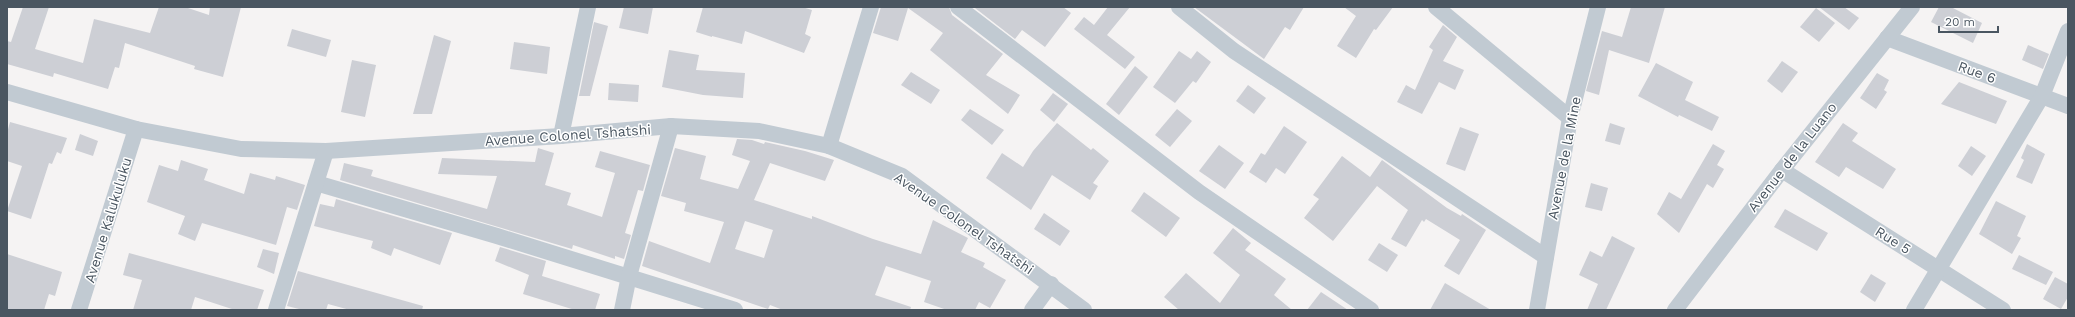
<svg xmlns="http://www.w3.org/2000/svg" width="2075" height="317" font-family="'Work Sans',sans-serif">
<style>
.building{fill:#cdcfd5;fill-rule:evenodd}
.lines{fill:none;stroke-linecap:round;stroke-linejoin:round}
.minor{stroke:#c1cad2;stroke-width:16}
.labels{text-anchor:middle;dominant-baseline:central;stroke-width:3;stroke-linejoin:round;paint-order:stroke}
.street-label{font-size:14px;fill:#4a5661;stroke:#fff}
</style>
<rect width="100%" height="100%" fill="#f5f3f3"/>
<!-- building -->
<g class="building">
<polygon points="23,7 49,7 35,49 83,63 94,19 150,33 159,7 185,7 209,15 210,7 241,7 223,77 194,69 195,66 125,43 119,68 115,67 108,89 54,73 53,77 7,64 7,41 11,42"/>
<polygon points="624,7 653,7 648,34 619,28"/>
<polygon points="703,7 802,7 812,10 805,34 811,37 804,53 745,31 742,44 712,36 712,37 696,32"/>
<polygon points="881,7 949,7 952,15 1003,54 986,75 1020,95 1008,114 930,50 943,33 908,8 898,41 873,33"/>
<polygon points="976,7 1063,7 1071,13 1045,47 1022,30 1015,39 975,8"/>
<polygon points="1108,7 1130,7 1107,35 1135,57 1125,69 1074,29 1084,17 1094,25"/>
<polygon points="1194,7 1304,7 1290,30 1285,27 1264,59"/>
<polygon points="1344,7 1393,7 1376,30 1374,29 1356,58 1337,46 1356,16"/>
<polygon points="1631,7 1665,7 1649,63 1609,50 1599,95 1586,91 1602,31 1622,37"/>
<polygon points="1819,7 1844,7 1859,18 1849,30"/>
<polygon points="1939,7 1951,7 1982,23 1973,43 1931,22"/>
<polygon points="1816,8 1835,23 1819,42 1800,27"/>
<polygon points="594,22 608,26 590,96 579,96"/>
<polygon points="1443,25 1457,37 1443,61 1464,70 1455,90 1439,82 1422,114 1397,102 1406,85 1415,90 1433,50 1429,47"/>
<polygon points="292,29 331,40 326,57 287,46"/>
<polygon points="434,35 451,41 432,114 413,114"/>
<polygon points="514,42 550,47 547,74 510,69"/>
<polygon points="2028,45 2049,54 2043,69 2022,60"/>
<polygon points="669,50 699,55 696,70 745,73 743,98 703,95 662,87"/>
<polygon points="1179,51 1191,59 1197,51 1211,62 1196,83 1193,81 1175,103 1153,87"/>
<polygon points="352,60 376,65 365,117 341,112"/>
<polygon points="1782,61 1798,72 1782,93 1767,81"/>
<polygon points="1656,63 1693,82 1685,100 1719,117 1712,131 1679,115 1678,117 1638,96"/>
<polygon points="1135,66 1148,77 1119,115 1106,104"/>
<polygon points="911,72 940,90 931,104 901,85"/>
<polygon points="1877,73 1889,80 1884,90 1887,92 1876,109 1860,98"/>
<polygon points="1959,82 2007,101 1996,124 1941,104"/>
<polygon points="609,83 639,85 638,102 608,100"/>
<polygon points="1248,85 1266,98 1254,114 1236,101"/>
<polygon points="1053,93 1068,104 1054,122 1040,110"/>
<polygon points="970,109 1004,130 992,145 961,120"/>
<polygon points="1177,109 1192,121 1170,147 1155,135"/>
<polygon points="10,122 67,138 61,154 57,152 52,164 49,163 31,219 7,211 22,166 7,161 7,133"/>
<polygon points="1057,123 1091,150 1093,148 1109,161 1093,183 1098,186 1090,200 1052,175 1031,210 986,178 1002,153 1023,167 1033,151"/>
<polygon points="1610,123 1625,128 1620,145 1605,141"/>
<polygon points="1843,123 1858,133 1852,141 1896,169 1883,189 1846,167 1839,177 1815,162"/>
<polygon points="1284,126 1307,142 1285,174 1276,168 1266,183 1249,172 1261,153 1265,155"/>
<polygon points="1460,127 1479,134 1465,171 1446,164"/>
<polygon points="80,134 98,141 93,156 75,150"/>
<path d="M737,139L752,140L764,144L765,142L805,151L834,160L825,181L770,163L754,200L812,219V216L873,239L921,254L933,220L968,238L961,252L985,263L983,267L1006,280L990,308L979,302L975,310H947L924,302L931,281L886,266L875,295L911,307L910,310H783L770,305L768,309L642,266L649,241L710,263L724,222L684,211L686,203L661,196L675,148L706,156L700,179L738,189L750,161L732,155ZM745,221L773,230L764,258L735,249Z"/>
<polygon points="1713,144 1725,151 1717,165 1724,169 1713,188 1707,184 1679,233 1657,214 1669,192 1681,199"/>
<polygon points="2027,144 2045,154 2032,184 2016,177 2024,160 2021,158"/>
<polygon points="1219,145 1244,163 1225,189 1199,171"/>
<polygon points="1971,146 1986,156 1972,176 1958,166"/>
<polygon points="538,148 554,153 545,185 571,193 567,205 602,217 615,173 595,167 600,151 650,165 643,191 638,190 625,233 631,235 624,259 615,256 615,259 573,245 572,249 340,180 344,163 373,170 371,176 487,209 497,176 438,174 442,158 535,162"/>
<polygon points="1342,156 1370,177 1382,160 1447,208 1461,216 1462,214 1486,230 1459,275 1444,266 1460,240 1426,219 1424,222 1422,220 1406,247 1391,239 1408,210 1377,186 1333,241 1304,218 1319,199 1313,195"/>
<polygon points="181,160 208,169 204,180 244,194 250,173 275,180 276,176 305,185 297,210 287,207 276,245 202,223 195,241 178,234 185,216 147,202 159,165 178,171"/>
<polygon points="1591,183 1608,188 1602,211 1585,207"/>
<polygon points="1144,192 1180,218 1166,237 1131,211"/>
<polygon points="336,199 452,233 440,265 394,248 391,256 371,248 373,241 314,226 320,204 334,207"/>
<polygon points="1996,201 2026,216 2017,236 2021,238 2012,254 1979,234"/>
<polygon points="1785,209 1828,233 1817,251 1774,227"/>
<polygon points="1044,213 1070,231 1060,246 1034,229"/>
<polygon points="1233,228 1251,243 1245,250 1286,279 1274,295 1292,310 1179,310 1164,297 1186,273 1220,303 1240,275 1213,253"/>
<polygon points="1612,236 1635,248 1606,310 1587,310 1598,284 1579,275 1590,251 1602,257"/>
<polygon points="1379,243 1398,255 1387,272 1368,260"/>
<polygon points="500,247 546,261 542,276 600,294 595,310 575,310 523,294 529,275 495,261"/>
<polygon points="263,249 279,253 274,274 257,267"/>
<polygon points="129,253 264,290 257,310 235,310 195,297 191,310 133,310 142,280 123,275"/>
<polygon points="7,254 62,272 55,296 49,294 44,310 7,310"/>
<polygon points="2019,255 2053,272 2046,285 2012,269"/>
<polygon points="298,271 423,306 422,310 350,310 328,304 326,310 303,310 287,306"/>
<polygon points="1871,274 1886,283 1875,302 1860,292"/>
<polygon points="2055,277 2068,284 2068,297 2061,309 2043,299"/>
<polygon points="1445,283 1491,310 1430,310"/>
<polygon points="1321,292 1348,310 1307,310"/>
</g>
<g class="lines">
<!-- minor -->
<g class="minor">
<polyline points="958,7 1199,192 1371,310"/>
<polyline points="1179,7 1234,51 1546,257"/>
<polyline points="1436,7 1570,118"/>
<polyline points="1887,38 2068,106"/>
<polyline points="7,92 136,129 241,149 326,151 561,136 671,126 759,131 829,146 902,176 1084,310"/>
<polyline points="561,136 588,7"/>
<polyline points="829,146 871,7"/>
<polyline points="1782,170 2003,310"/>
<polyline points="316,183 497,236 735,310"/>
<polyline points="79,310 136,129"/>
<polyline points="276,310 326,151"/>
<polyline points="622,310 629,276 671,126"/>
<polyline points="1032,310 1051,284"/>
<polyline points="1537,310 1570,118 1598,7"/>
<polyline points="1675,310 1782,170 1912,7"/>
<polyline points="1914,310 2042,96 2068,31"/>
</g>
</g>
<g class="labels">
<!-- street labels -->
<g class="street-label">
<text transform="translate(1977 72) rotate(20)">Rue 6</text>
<text transform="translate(568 135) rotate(-4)">Avenue Colonel Tshatshi</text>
<text transform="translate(1792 157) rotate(-52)">Avenue de la Luano</text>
<text transform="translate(1564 158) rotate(-79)">Avenue de la Mine</text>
<text transform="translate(108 220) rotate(-73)">Avenue Kalukuluku</text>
<text transform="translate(964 223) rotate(35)">Avenue Colonel Tshatshi</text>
<text transform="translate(1893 240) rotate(32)">Rue 5</text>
</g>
</g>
<!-- border -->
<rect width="2075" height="317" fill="none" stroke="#4a5661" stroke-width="16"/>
<!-- scale -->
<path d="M1939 26v6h59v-6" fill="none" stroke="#4a5661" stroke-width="2"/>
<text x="1945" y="26" font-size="12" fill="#4a5661" stroke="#ffffff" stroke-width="3" paint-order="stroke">20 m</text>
</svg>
